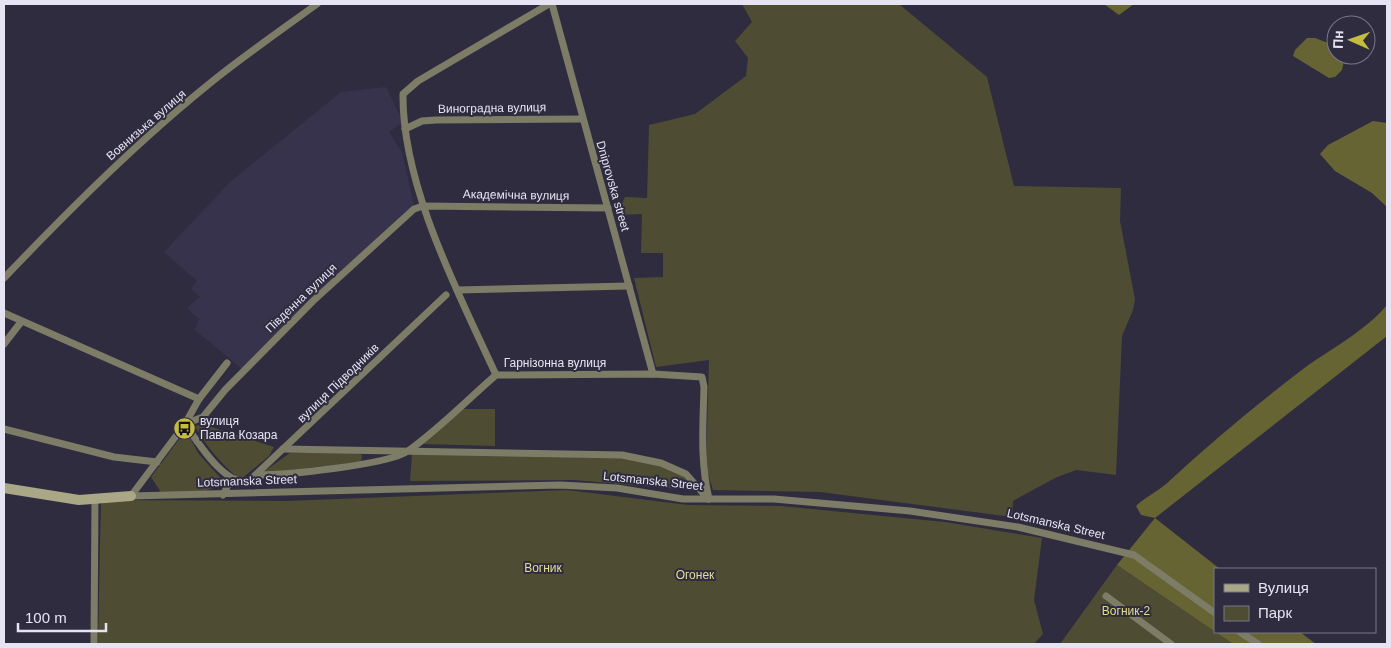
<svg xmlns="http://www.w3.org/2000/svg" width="1391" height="648" font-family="Helvetica,sans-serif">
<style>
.built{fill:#38334d}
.green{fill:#4e4c32}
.forest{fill:#676434}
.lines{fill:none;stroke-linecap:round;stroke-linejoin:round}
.street{stroke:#7d7c67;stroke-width:7}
.secondary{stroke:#a9a786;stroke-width:10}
.labels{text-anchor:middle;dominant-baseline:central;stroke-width:4;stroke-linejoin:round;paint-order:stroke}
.street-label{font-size:12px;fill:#e6e4f2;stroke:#2f2c40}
.poi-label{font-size:12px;fill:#e6e4f2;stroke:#2f2c40;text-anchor:start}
.park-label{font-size:12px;fill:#e3df91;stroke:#2f2c40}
</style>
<rect width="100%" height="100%" fill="#2f2c40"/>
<!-- built -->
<polygon class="built" points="386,87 403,122 389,132 402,152 414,206 242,369 195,330 199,319 187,308 200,297 191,289 197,281 164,252 230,182 341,92"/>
<!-- green -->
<g class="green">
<polygon points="742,4 899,4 987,77 1014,186 1121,188 1120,221 1135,299 1133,310 1122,336 1116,475 1076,470 1055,478 1013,501 1012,517 820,492 713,490 706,468 709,360 656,367 634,278 663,277 663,253 641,253 642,214 617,215 625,197 647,198 649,125 695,114 746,76 748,58 735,41 752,22"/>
<polygon points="459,409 495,409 495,446 421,444"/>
<path d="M202,424L274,447L269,456L240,480C221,463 207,448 195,426Z"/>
<polygon points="186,430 198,453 225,483 201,493 162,494 151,477"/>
<polygon points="290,453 357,453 362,455 361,462 262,473"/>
<polygon points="412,454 620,458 660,465 684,476 690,490 574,480 410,481"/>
<polygon points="567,490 688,505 781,506 945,522 1042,538 1034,600 1043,634 1034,644 98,644 101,500 286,501"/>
<polygon points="1117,565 1233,644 1060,644"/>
</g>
<!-- forest -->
<g class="forest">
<polygon points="1104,4 1134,4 1119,15"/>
<polygon points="1307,38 1315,38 1336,46 1336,55 1345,55 1342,70 1335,77 1329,78 1293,56 1295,50"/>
<polygon points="1373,121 1387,123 1387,207 1372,193 1335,171 1320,154 1328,145"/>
<path d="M1387,305V336L1155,518L1220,569H1215V632H1300L1316,644H1233L1117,565L1155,518L1141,515L1136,506C1145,497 1157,492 1166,484C1210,443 1256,405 1303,369C1332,348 1364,332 1387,305Z"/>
</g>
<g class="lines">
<!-- street -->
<g class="street">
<polyline points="552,4 653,374"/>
<polyline points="405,129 422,121 436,120 582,119"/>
<path d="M4,278C72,207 142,137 219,76C251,51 284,28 317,4"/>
<polyline points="457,290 629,286"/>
<polyline points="4,313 199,399"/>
<polyline points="4,344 21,322"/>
<path d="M496,375C458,292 402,186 403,94L418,81L549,4"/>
<polyline points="185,424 203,417 225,390 313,301 414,209 423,206 608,208"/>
<path d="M185,424C198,442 225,487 249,481L446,295"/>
<polyline points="4,429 114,457 157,462"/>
<polyline points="283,449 622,455 661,463 686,474 708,499"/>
<path d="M257,475C285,475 388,465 408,451C439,429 467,400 496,375L653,374L702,377L704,387C703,425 700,461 709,499"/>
<polyline points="223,495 231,479"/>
<polyline points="131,496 560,485 617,488 683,499 774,499 910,511 1018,527 1134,555 1215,613"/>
<polyline points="131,496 185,424 199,399 227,363"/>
<polyline points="1106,596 1171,644"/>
<polyline points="1240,632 1258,644"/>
<polyline points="94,644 95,498"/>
</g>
<!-- secondary -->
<polyline class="secondary" points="4,488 79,500 131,496"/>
</g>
<!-- icons -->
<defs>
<symbol id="bus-disc" viewBox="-11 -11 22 22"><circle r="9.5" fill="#c5bc3d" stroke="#2f2c40"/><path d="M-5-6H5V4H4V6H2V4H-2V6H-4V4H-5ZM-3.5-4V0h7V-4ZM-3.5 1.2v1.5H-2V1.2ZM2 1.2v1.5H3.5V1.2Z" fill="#111"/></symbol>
</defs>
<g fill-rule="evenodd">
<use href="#bus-disc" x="172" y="416" width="25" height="25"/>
</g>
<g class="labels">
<!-- street labels -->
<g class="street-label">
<text transform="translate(492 108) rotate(-1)">Виноградна вулиця</text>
<text transform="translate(146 125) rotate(-41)">Вовнизька вулиця</text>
<text transform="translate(613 186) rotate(74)">Dniprovska street</text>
<text transform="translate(516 195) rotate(1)">Академічна вулиця</text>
<text transform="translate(301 298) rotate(-44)">Південна вулиця</text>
<text x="555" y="363">Гарнізонна вулиця</text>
<text transform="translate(338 383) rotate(-44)">вулиця Підводників</text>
<text transform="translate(247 481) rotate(-2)">Lotsmanska Street</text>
<text transform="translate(653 481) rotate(6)">Lotsmanska Street</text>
<text transform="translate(1056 524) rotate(13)">Lotsmanska Street</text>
</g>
<!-- poi labels -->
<g class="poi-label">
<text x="200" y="421">вулиця<tspan x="200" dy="14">Павла Козара</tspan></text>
</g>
<!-- park labels -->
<g class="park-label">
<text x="543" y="568">Вогник</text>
<text x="695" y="575">Огонек</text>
<text x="1126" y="611">Вогник-2</text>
</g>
</g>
<!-- border -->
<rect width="1391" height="648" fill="none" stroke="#e6e4f2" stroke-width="10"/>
<!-- legend -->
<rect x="1214" y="568" width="162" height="65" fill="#2f2c40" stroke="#787687"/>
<rect x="1224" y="584" width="25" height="8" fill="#a9a786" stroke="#787687"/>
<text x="1258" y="593" font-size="15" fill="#e6e4f2">Вулиця</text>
<rect x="1224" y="606" width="25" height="15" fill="#4e4c32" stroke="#787687"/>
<text x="1258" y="618" font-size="15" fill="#e6e4f2">Парк</text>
<!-- north arrow -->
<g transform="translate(1351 40) rotate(272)"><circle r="24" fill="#2f2c40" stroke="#787687"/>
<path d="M0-4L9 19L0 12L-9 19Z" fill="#c5bc3d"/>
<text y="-8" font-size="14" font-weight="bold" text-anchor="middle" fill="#e6e4f2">Пн</text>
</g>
<!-- scale -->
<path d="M18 623v8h88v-8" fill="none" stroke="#e6e4f2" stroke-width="2.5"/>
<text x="25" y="623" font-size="15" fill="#e6e4f2" stroke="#2f2c40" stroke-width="4" paint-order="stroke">100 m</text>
</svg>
